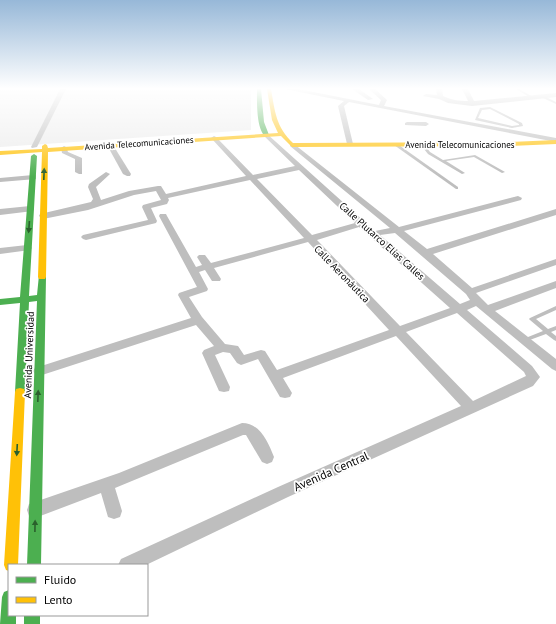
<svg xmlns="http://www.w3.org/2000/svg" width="556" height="624" font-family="'PT Sans',sans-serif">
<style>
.green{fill:#ececec}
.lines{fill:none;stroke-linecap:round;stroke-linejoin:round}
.lane{fill:#bebebe;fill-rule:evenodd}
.street{fill:#bebebe;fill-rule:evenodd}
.fast{fill:#4caf50;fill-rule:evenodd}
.slow{fill:#ffc107;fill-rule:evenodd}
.oneway{fill:#2a602c}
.labels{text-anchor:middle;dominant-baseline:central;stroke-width:3.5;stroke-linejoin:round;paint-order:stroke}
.far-street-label{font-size:9px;fill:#000;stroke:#fff}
.street-label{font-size:10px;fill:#000;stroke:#fff}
.near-street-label{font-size:12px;fill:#000;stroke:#fff}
</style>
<rect width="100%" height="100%" fill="#fff"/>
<!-- green -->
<polygon class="green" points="0,89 251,89 251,130 0,147"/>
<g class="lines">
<!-- lane -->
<g class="lane">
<polygon points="516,89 519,89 533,97 531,98"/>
<polygon points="542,95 556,102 556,104 541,97"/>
<path d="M490,107L522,123L523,126L512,128L475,120L480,108ZM490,109L519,124V125L512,126L478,118L482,110Z"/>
<polygon points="394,143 396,143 458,187 458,189 456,189 394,145"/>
<polygon points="421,143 423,143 430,152 443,160 475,155 505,172 502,173 474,157 446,161 465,173 462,174 428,154 420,144"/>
<polygon points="556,306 556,310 536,319 548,329 556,326 556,330 551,332 556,336 556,341 554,340 546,334 527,341 523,341 522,340 523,339 543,331 530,320 529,319 530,318"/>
</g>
<!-- street -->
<g class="street">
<polygon points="60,89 66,89 37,147 32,148 31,147"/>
<polygon points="285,89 298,89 379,105 381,100 369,89 375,89 387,100 384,106 556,138 556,142 349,102 344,106 353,144 350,146 347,144 338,106 344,101"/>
<polygon points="352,89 359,89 373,99 368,100"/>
<path d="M436,89H442L443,96C451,100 459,101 468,101L462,89H468L474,101L556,93V97L472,106L448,103L439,99L423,96L426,94L437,95Z"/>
<polygon points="407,122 426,122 429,124 426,126 405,125 405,123"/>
<path d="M266,133L375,231L390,228L290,146V144H294L399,227L518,196L522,198L521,200L404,231L427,249L556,209V215L433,254L472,288L556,259V265L476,293L488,305L556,281V288L495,311L556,359V371L552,369L476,306L467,310L532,366L540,377L533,386L288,497L146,565H118L121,559L278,487L461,406L396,336L283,378L292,393L290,397L285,398L280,397L258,359L241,365L237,363L230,353L223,352L215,355L230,387L229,391L224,392L219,391L202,353L204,350L214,346L196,325L39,376L35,374L33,371L35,368L191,318L178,295L179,293L197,287L159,216L160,214H166L167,216L196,267L202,265L197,257L199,255H205L211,263L304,238L250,180L168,198L169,200L167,204L151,208L157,221L156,223L86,240L83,239L81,237L83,235L148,220L142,207L143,205L161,200L156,191L134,195L88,210L43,219L39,216L40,214L91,202L93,199L88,187L89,184L106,172L110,174L96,187L101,200L129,191L158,186H161L166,194L246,176L212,139L211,138L214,136L216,137L253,175L295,166L264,136V134ZM299,170L355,223L312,235L257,179ZM359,227L450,308L400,326L317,240ZM395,233L466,294L470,300L460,304L380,235ZM308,242L389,330L277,370L265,351L261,350L244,355L238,346L225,344L202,317L189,297L207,291L208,289L199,272L205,270L212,281H220L221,279L214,268ZM457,313L524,372L526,376L473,401L406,332Z"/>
<polygon points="110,143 113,145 131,174 130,176 127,176 123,174 107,145"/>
<polygon points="64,146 66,147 68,152 82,158 82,174 79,174 75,172 75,159 62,153 61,148"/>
<polygon points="33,175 36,175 36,179 0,182 0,178"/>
<polygon points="30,206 34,209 33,211 0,215 0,209"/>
<polygon points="27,245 30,246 32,248 30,250 0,254 0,248"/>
<path d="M242,423C260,423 268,442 274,457L272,462L267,464L262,462L246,435H243L115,488L122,511L120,517L114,519L108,517L101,493L35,518L29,516L27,510L29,504L119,473Z"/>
</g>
<!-- fast -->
<g class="fast">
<path d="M257,89H261L264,122L269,135L266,137C256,130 257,101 257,89Z"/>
<polygon points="34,154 37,156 29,296 37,295 39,275 45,275 46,277 41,565 27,565 37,301 29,302 25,392 24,395 20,396 16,395 15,392 20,303 0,305 0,299 20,297 31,156"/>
<polygon points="9,590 9,615 16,615 16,624 0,624 2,597 4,592"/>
<rect x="24" y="615" width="16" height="9"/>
</g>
<!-- slow -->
<g class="slow">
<path d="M267,89H271C275,112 276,127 293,143L510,142L556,140V144L510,146L292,147L281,136L48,152L46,277L45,279H39L38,277L42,152L0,155V151L42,149V146L45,144L47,145L48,148L278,133L272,120Z"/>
<polygon points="20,388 24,389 25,392 18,565 9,565 9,571 6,570 4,565 15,392 16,389"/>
</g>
</g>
<!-- one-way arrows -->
<defs><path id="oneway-solid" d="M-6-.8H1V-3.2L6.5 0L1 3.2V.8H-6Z"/></defs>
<g class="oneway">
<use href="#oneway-solid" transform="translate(44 174) rotate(-88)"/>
<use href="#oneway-solid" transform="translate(29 227) rotate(94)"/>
<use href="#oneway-solid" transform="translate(38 396) rotate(-88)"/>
<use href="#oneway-solid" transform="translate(17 450) rotate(93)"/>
<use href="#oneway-solid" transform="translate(35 526) rotate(-89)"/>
</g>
<!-- sky -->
<linearGradient id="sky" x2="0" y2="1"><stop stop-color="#97b8d8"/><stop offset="0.5" stop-color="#fff"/><stop offset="1" stop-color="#fff" stop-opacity="0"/></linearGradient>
<rect width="556" height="177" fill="url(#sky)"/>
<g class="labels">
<!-- far-street labels -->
<g class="far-street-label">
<text transform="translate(139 143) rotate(-4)">Avenida Telecomunicaciones</text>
<text x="460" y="144">Avenida Telecomunicaciones</text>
</g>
<!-- street labels -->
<g class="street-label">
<text transform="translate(382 241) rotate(42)">Calle Plutarco Elías Calles</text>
<text transform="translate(342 274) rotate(46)">Calle Aeronáutica</text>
<text transform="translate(29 355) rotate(-88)">Avenida Universidad</text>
</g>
<!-- near-street labels -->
<g class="near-street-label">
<text transform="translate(331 471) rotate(-24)">Avenida Central</text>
</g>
</g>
<!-- legend -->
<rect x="8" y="564" width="140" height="52" fill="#ffffff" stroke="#999999"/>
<rect x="16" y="577" width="20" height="6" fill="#4caf50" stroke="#999999"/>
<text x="44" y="584" font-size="12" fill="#000000">Fluido</text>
<rect x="16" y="597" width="20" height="6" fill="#ffc107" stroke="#999999"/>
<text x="44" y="604" font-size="12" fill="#000000">Lento</text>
</svg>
